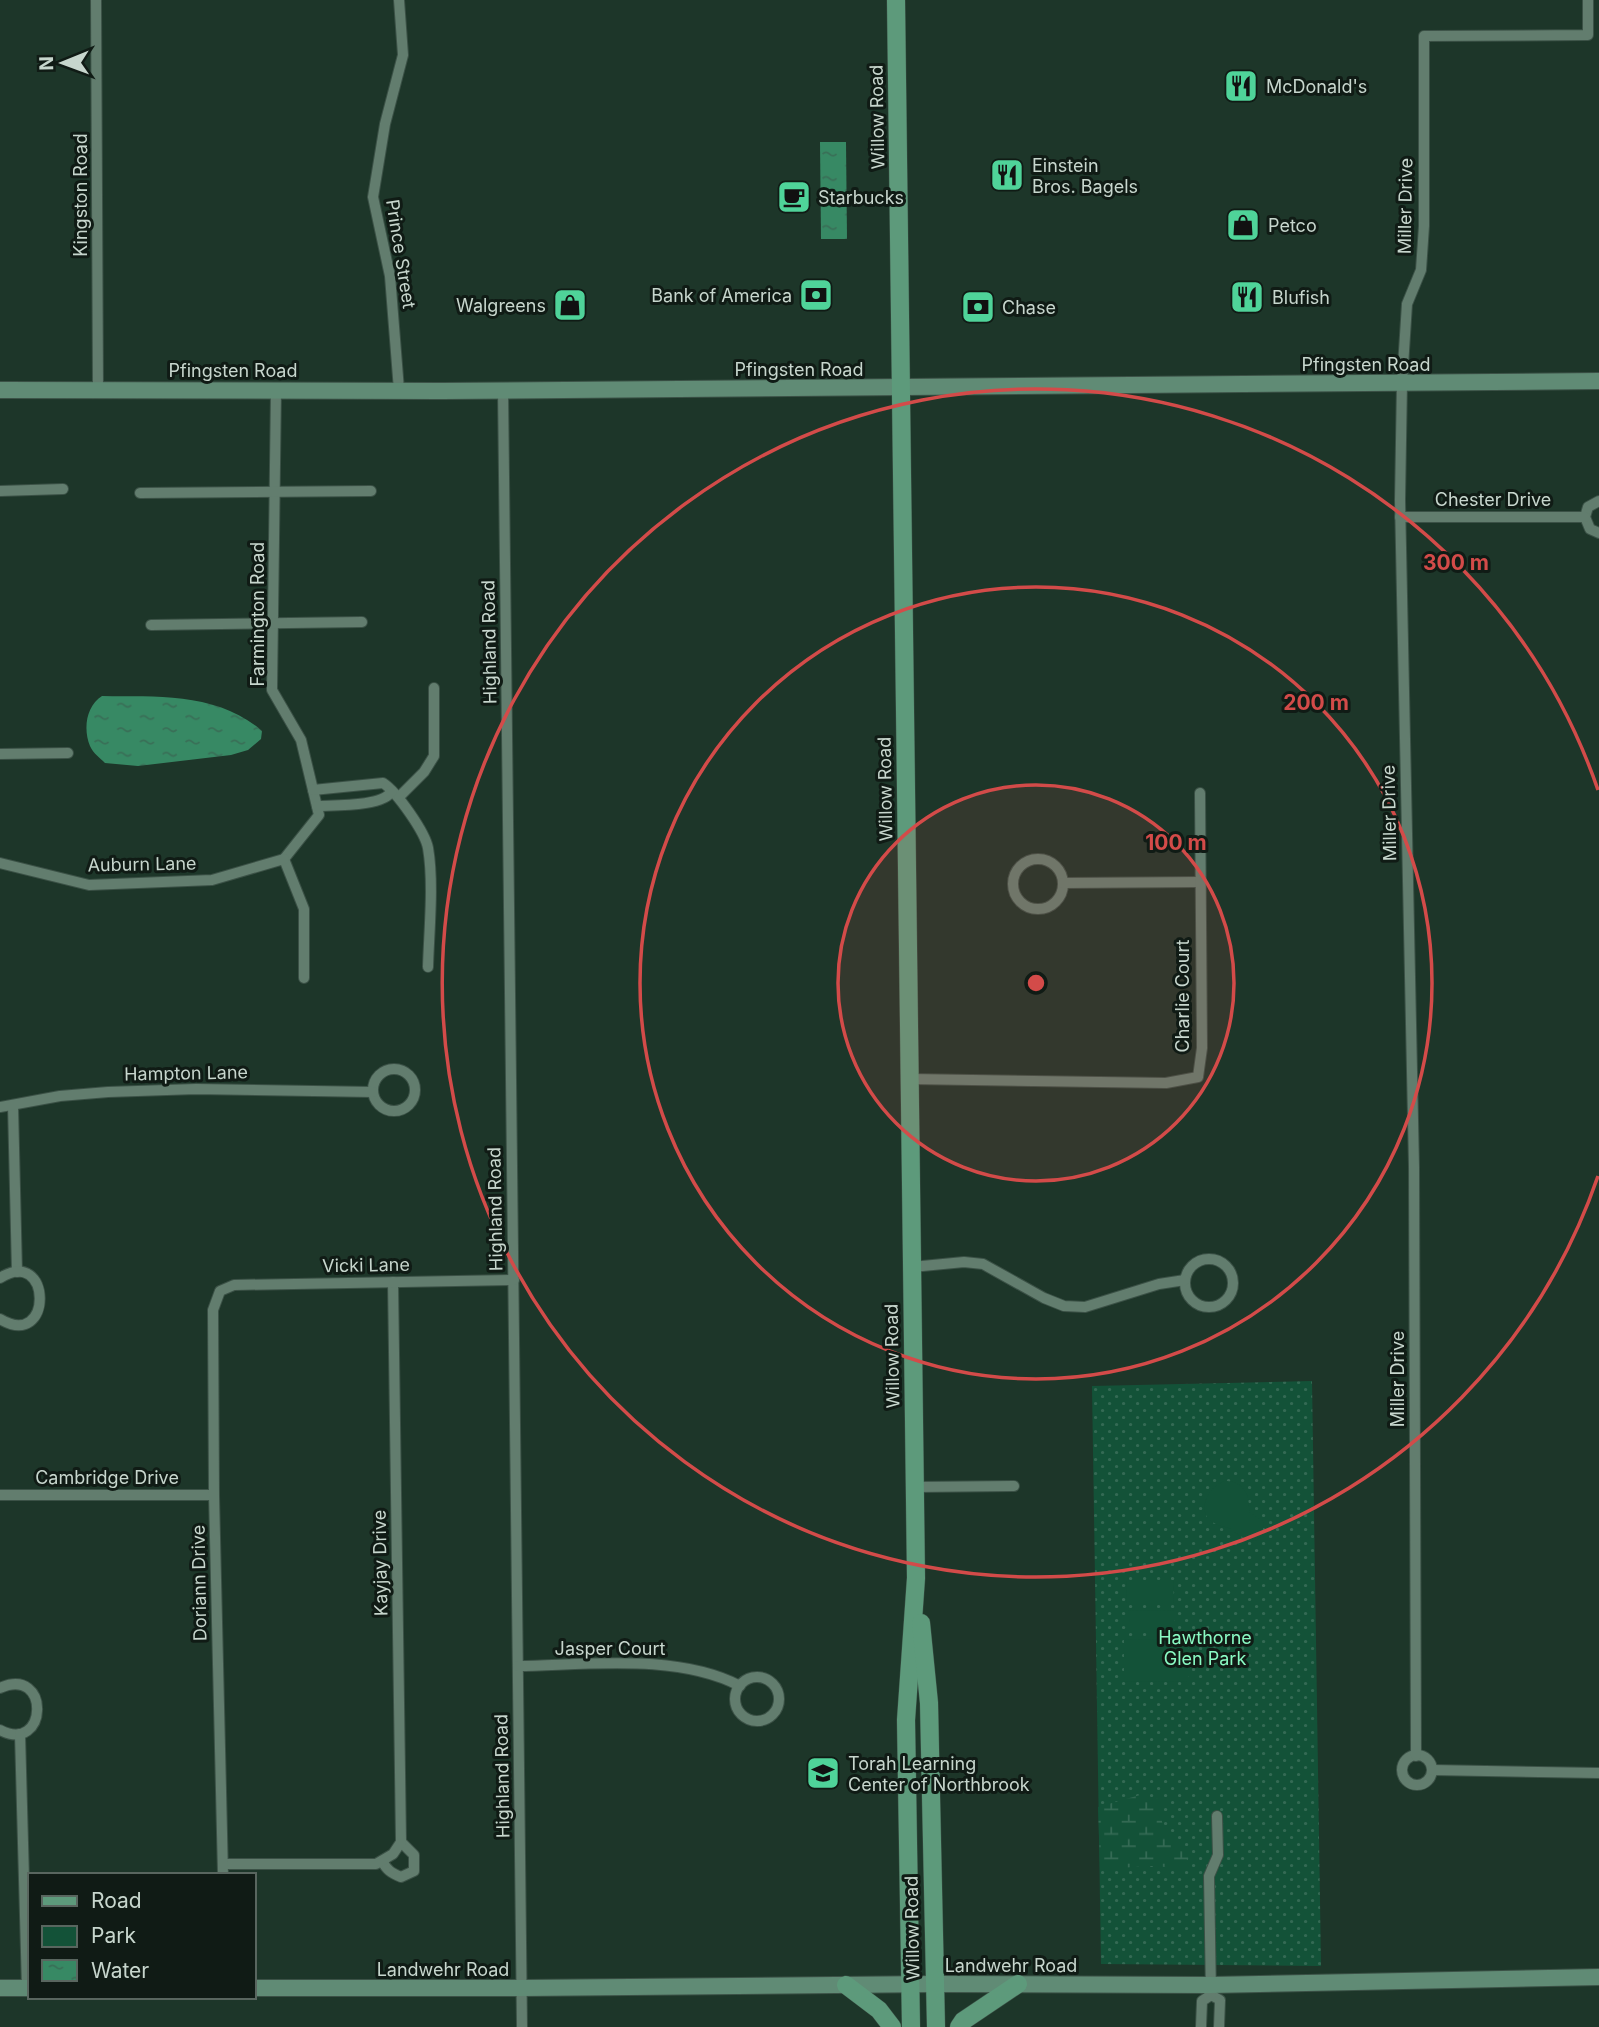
<svg xmlns="http://www.w3.org/2000/svg" width="1599" height="2027" font-family="Inter,sans-serif">
<style>
.green{fill:url(#green-dots)}
.wetland{fill:url(#wetland-marsh)}
.pitch{fill:#135238}
.water{fill:url(#water-ripples)}
.lines{fill:none;stroke-linecap:round;stroke-linejoin:round}
.minor-casing{stroke:#3b5146;stroke-width:12}
.secondary-casing{stroke:#3b5146;stroke-width:18}
.primary-casing{stroke:#3b5146;stroke-width:19}
.minor{stroke:#627d6e;stroke-width:10}
.secondary{stroke:#608b75;stroke-width:16}
.primary{stroke:#5d9a7b;stroke-width:18}
.ring{fill:none;stroke:#d34b49;stroke-width:3.5}
.labels{text-anchor:middle;dominant-baseline:central;stroke-width:6;stroke-linejoin:round;paint-order:stroke}
.poi-label{font-size:18px;fill:#c7d6cd;stroke:#101b15;text-anchor:start}
.street-label{font-size:18px;fill:#c7d6cd;stroke:#101b15}
.park-label{font-size:18px;fill:#8afac3;stroke:#101b15}
.centre{fill:#d34b49;stroke:#101b15;stroke-width:3.5}
.ring-label{font-size:21px;text-anchor:middle;font-weight:bold;fill:#d34b49;stroke:#101b15;stroke-width:6;stroke-linejoin:round;paint-order:stroke}
</style>
<defs>
<pattern id="green-dots" width="8" height="8" patternUnits="userSpaceOnUse" patternTransform="scale(1.75)"><rect width="8" height="8" fill="#135238"/><path d="M2 2h.1M6 6h.1" fill="none" stroke="#346a54" stroke-width="1.8" stroke-linecap="round"/></pattern>
<pattern id="wetland-marsh" width="20" height="14" patternUnits="userSpaceOnUse" patternTransform="scale(1.75)"><rect width="20" height="14" fill="#135238"/><path d="M1 5h8M5 5V1M11 12h8M15 12V8" fill="none" stroke="#346a54"/></pattern>
<pattern id="water-ripples" width="26" height="14" patternUnits="userSpaceOnUse" patternTransform="scale(1.75)"><rect width="26" height="14" fill="#378964"/><path d="M2 4q2-2 4 0t4 0M15 11q2-2 4 0t4 0" fill="none" stroke="#396f57"/></pattern>
</defs>
<rect width="100%" height="100%" fill="#1d3629"/>
<!-- green -->
<polygon class="green" points="1312,1381 1321,1966 1101,1964 1092,1386"/>
<!-- wetland -->
<path class="wetland" d="M1140,1795L1163,1800C1157,1829 1168,1838 1190,1855L1181,1868L1151,1866L1100,1869L1098,1807Z"/>
<!-- pitch -->
<g class="pitch">
<path d="M1224,1481C1243,1481 1250,1493 1249,1512L1264,1522L1262,1535L1256,1541C1244,1539 1241,1537 1232,1530C1227,1526 1221,1527 1216,1524C1194,1514 1207,1488 1224,1481Z"/>
<polygon points="1126,1581 1173,1581 1174,1603 1127,1603"/>
<polygon points="1174,1610 1174,1632 1127,1632 1127,1611"/>
<polygon points="1188,1639 1188,1681 1124,1682 1124,1640"/>
</g>
<!-- water -->
<g class="water">
<polygon points="820,142 846,142 847,239 821,239"/>
<path d="M102,696C158,697 217,692 262,731L261,739L248,750L231,755L138,766L105,763C100,758 93,753 90,746C83,729 86,706 102,696Z"/>
</g>
<g class="lines">
<defs>
<g id="minor">
<polyline points="96,0 98,390"/>
<polyline points="276,390 272,690 301,740 319,815 284,859"/>
<polyline points="399,390 390,276 373,197 385,124 403,55 399,0"/>
<polyline points="503,390 522,2027"/>
<polyline points="0,491 63,489"/>
<polyline points="140,493 371,491"/>
<polyline points="1599,501 1588,507 1585,517 1590,529 1599,533"/>
<polyline points="1400,517 1585,517"/>
<polyline points="151,625 362,622"/>
<polyline points="0,754 68,753"/>
<path d="M313,790L383,783C397,792 425,832 428,848C434,883 429,931 428,967"/>
<polyline points="399,797 424,772 434,756 434,688"/>
<path d="M317,806C335,805 383,807 392,791"/>
<polyline points="284,859 304,909 304,978"/>
<circle cx="1038" cy="884" r="25"/>
<polyline points="0,863 89,885 212,880 284,859"/>
<polyline points="1063,883 1199,882"/>
<circle cx="394" cy="1090" r="21"/>
<polyline points="910,1079 1166,1083 1198,1077 1202,1048 1200,793"/>
<polyline points="13,1106 17,1272"/>
<polyline points="0,1107 60,1096 108,1092 196,1089 373,1092"/>
<circle cx="1209" cy="1283" r="24"/>
<polyline points="912,1267 964,1262 983,1264 1044,1298 1064,1306 1085,1307 1159,1284 1185,1280"/>
<path d="M0,1278C52,1245 54,1351 0,1319"/>
<polyline points="915,1487 1014,1486"/>
<polyline points="0,1495 214,1495"/>
<path d="M518,1666C587,1665 677,1653 740,1686"/>
<circle cx="757" cy="1699" r="22"/>
<path d="M0,1688C51,1665 48,1755 0,1730"/>
<polyline points="20,1734 27,1988"/>
<circle cx="1417" cy="1770" r="15"/>
<polyline points="1416,1756 1414,1167 1400,500 1402,382 1407,304 1421,270 1424,226 1424,36 1588,35 1588,0"/>
<polyline points="1432,1770 1599,1773"/>
<path d="M382,1861C387,1870 391,1873 401,1877L414,1871V1855L401,1842"/>
<polyline points="223,1864 376,1864 393,1854 401,1842 393,1282"/>
<polyline points="223,1875 214,1495 213,1310 220,1291 234,1285 514,1280"/>
<polyline points="1211,1995 1209,1876 1218,1855 1217,1816"/>
<polyline points="1211,1995 1220,2000 1219,2027"/>
<polyline points="1201,2027 1202,2001 1211,1995"/>
</g>
<g id="secondary">
<polyline points="0,390 442,391 1599,381"/>
<polyline points="0,1988 30,1988"/>
<polyline points="254,1988 522,1988 934,1984 1210,1985 1599,1977"/>
</g>
<g id="primary">
<polyline points="896,0 916,1578 906,1720 911,2027"/>
<polyline points="921,1623 929,1703 936,2027"/>
<polyline points="846,1985 879,2010 892,2027"/>
<polyline points="959,2027 963,2021 1018,1984"/>
</g>
</defs>
<!-- minor casing -->
<use href="#minor" class="minor-casing"/>
<!-- secondary casing -->
<use href="#secondary" class="secondary-casing"/>
<!-- primary casing -->
<use href="#primary" class="primary-casing"/>
<!-- minor -->
<use href="#minor" class="minor"/>
<!-- secondary -->
<use href="#secondary" class="secondary"/>
<!-- primary -->
<use href="#primary" class="primary"/>
</g>
<!-- distance rings -->
<circle cx="1036" cy="983" r="198" fill="#d34b49" fill-opacity=".12"/>
<g class="ring">
<circle cx="1036" cy="983" r="198"/>
<circle cx="1036" cy="983" r="396"/>
<path d="M1598 1176A594 594 0 1 1 1598 790"/>
</g>
<!-- icons -->
<defs>
<symbol id="restaurant-square" viewBox="-11 -11 22 22"><rect x="-9" y="-9" width="18" height="18" rx="4" fill="#4fd399" stroke="#101b15"/><path d="M-5-6h1v4h1v-4h1v4h1v-4h1v5L-1.5 .5V6h-2V.5L-5-1ZM5-6V6H3V1.5H1.5Q1.5-4 5-6Z" fill="#111"/></symbol>
<symbol id="cafe-square" viewBox="-11 -11 22 22"><rect x="-9" y="-9" width="18" height="18" rx="4" fill="#4fd399" stroke="#101b15"/><path d="M-5.5-4.5H6V0H3Q3 3.5 0 3.5H-2.5Q-5.5 3.5-5.5 0ZM3-3.2v2h1.7v-2ZM-6 4.5H4V6H-6Z" fill="#111"/></symbol>
<symbol id="shop-square" viewBox="-11 -11 22 22"><rect x="-9" y="-9" width="18" height="18" rx="4" fill="#4fd399" stroke="#101b15"/><path d="M-5-2.5h2.3a2.7 3.5 0 0 1 5.4 0H5L5.5 6h-11ZM-1.5-2.5h3a1.5 2.3 0 0 0-3 0Z" fill="#111"/></symbol>
<symbol id="bank-square" viewBox="-11 -11 22 22"><rect x="-9" y="-9" width="18" height="18" rx="4" fill="#4fd399" stroke="#101b15"/><path d="M-6-4H6V4H-6ZM0-2.3a2.3 2.3 0 1 0 0 4.6a2.3 2.3 0 1 0 0-4.6Z" fill="#111"/></symbol>
<symbol id="school-square" viewBox="-11 -11 22 22"><rect x="-9" y="-9" width="18" height="18" rx="4" fill="#4fd399" stroke="#101b15"/><path d="M0-5L7-2L0 1L-7-2ZM-4 1L0 2.5L4 1V4Q0 6-4 4Z" fill="#111"/></symbol>
</defs>
<g fill-rule="evenodd">
<use href="#restaurant-square" x="1222" y="67" width="38" height="38"/>
<use href="#restaurant-square" x="988" y="156" width="38" height="38"/>
<use href="#cafe-square" x="775" y="178" width="38" height="38"/>
<use href="#shop-square" x="1224" y="206" width="38" height="38"/>
<use href="#bank-square" x="797" y="276" width="38" height="38"/>
<use href="#restaurant-square" x="1228" y="278" width="38" height="38"/>
<use href="#shop-square" x="551" y="286" width="38" height="38"/>
<use href="#bank-square" x="959" y="288" width="38" height="38"/>
<use href="#school-square" x="804" y="1754" width="38" height="38"/>
</g>
<g class="labels">
<!-- poi labels -->
<g class="poi-label">
<text x="1266" y="86">McDonald's</text>
<text x="1032" y="165">Einstein<tspan x="1032" dy="21">Bros. Bagels</tspan></text>
<text x="818" y="197">Starbucks</text>
<text x="1268" y="225">Petco</text>
<text x="792" y="295" text-anchor="end">Bank of America</text>
<text x="1272" y="297">Blufish</text>
<text x="546" y="305" text-anchor="end">Walgreens</text>
<text x="1002" y="307">Chase</text>
<text x="848" y="1763">Torah Learning<tspan x="848" dy="21">Center of Northbrook</tspan></text>
</g>
<!-- street labels -->
<g class="street-label">
<text transform="translate(877 117) rotate(-91)">Willow Road</text>
<text transform="translate(80 195) rotate(-90)">Kingston Road</text>
<text transform="translate(1405 206) rotate(-89)">Miller Drive</text>
<text transform="translate(401 254) rotate(81)">Prince Street</text>
<text x="1366" y="364">Pfingsten Road</text>
<text x="799" y="369">Pfingsten Road</text>
<text x="233" y="370">Pfingsten Road</text>
<text x="1493" y="499">Chester Drive</text>
<text transform="translate(257 614) rotate(-90)">Farmington Road</text>
<text transform="translate(489 642) rotate(-91)">Highland Road</text>
<text transform="translate(885 789) rotate(-91)">Willow Road</text>
<text transform="translate(1389 813) rotate(-91)">Miller Drive</text>
<text transform="translate(142 864) rotate(-1)">Auburn Lane</text>
<text transform="translate(1182 996) rotate(-90)">Charlie Court</text>
<text transform="translate(186 1073) rotate(-1)">Hampton Lane</text>
<text transform="translate(495 1209) rotate(-91)">Highland Road</text>
<text transform="translate(366 1265) rotate(-1)">Vicki Lane</text>
<text transform="translate(892 1356) rotate(-91)">Willow Road</text>
<text transform="translate(1397 1379) rotate(-90)">Miller Drive</text>
<text x="107" y="1477">Cambridge Drive</text>
<text transform="translate(380 1563) rotate(-91)">Kayjay Drive</text>
<text transform="translate(199 1583) rotate(-91)">Doriann Drive</text>
<text x="610" y="1648">Jasper Court</text>
<text transform="translate(502 1776) rotate(-91)">Highland Road</text>
<text transform="translate(912 1928) rotate(-91)">Willow Road</text>
<text x="1011" y="1965">Landwehr Road</text>
<text x="443" y="1969">Landwehr Road</text>
</g>
<!-- park labels -->
<g class="park-label">
<text x="1205" y="1637">Hawthorne<tspan x="1205" dy="21">Glen Park</tspan></text>
</g>
</g>
<circle cx="1036" cy="983" r="10" class="centre"/>
<g class="ring-label">
<text x="1456" y="570">300 m</text>
<text x="1316" y="710">200 m</text>
<text x="1176" y="850">100 m</text>
</g>
<!-- legend -->
<rect x="28" y="1873" width="228" height="126" fill="#101b15" stroke="#59665f" stroke-width="2"/>
<rect x="42" y="1896" width="35" height="10" fill="#5d9a7b" stroke="#59665f" stroke-width="2"/>
<text x="91" y="1908" font-size="21" fill="#c7d6cd">Road</text>
<rect x="42" y="1926" width="35" height="21" fill="#135238" stroke="#59665f" stroke-width="2"/>
<text x="91" y="1943" font-size="21" fill="#c7d6cd">Park</text>
<rect x="42" y="1960" width="35" height="21" fill="url(#water-ripples)" stroke="#59665f" stroke-width="2"/>
<text x="91" y="1978" font-size="21" fill="#c7d6cd">Water</text>
<!-- north arrow -->
<g transform="translate(63 63) rotate(269)" stroke="#101b15" stroke-width="5" paint-order="stroke">
<path d="M0-5L12 26L0 18L-12 26Z" fill="#c7d6cd"/>
<text y="-10" font-size="19" font-weight="bold" text-anchor="middle" fill="#c7d6cd">N</text>
</g>
</svg>
